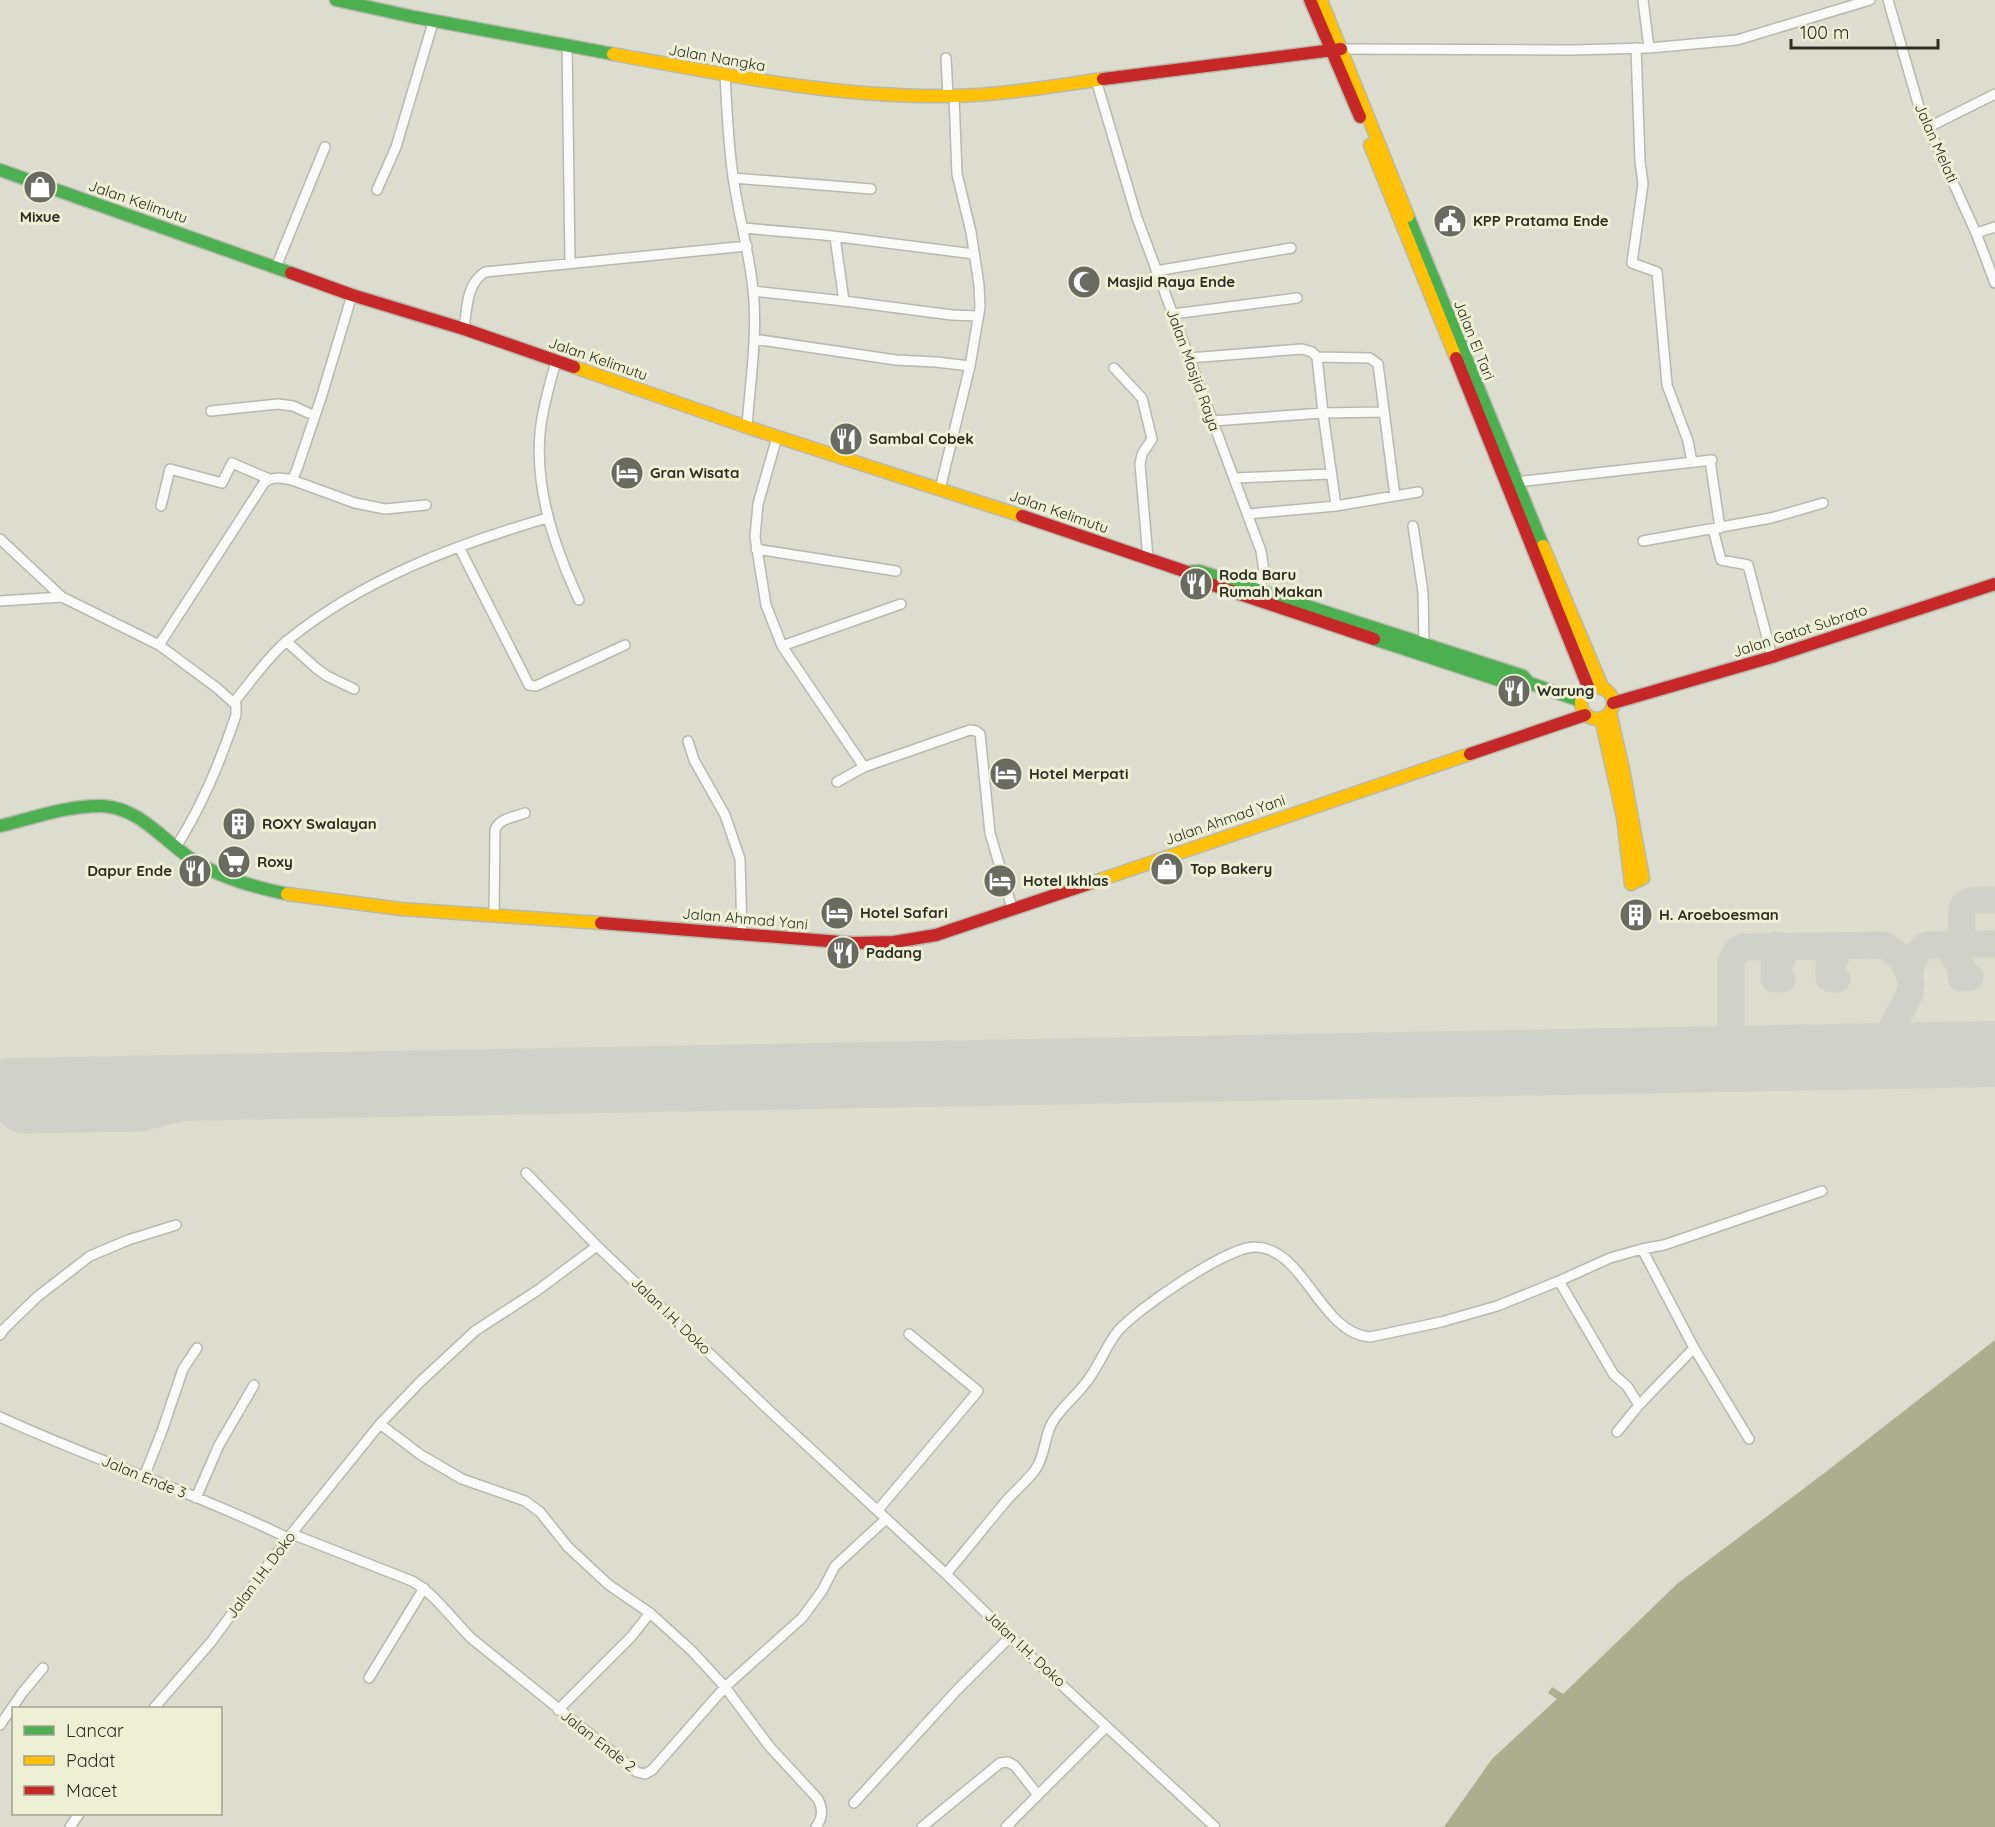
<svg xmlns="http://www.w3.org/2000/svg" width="1995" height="1827" font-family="Quicksand,sans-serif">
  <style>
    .water { fill: #acae8d }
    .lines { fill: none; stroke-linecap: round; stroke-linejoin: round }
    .taxiway { stroke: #d0d1c8; stroke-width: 27 }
    .runway { stroke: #d0d1c8; stroke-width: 66 }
    .street-casing { stroke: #b8b9ae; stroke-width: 12 }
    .fast-casing { stroke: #b8b9ae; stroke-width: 15 }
    .slow-casing { stroke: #b8b9ae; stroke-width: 15 }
    .jam-casing { stroke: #b8b9ae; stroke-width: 15 }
    .street { stroke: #fafaf8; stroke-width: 9 }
    .fast { stroke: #4caf50; stroke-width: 12 }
    .slow { stroke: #ffc107; stroke-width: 12 }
    .jam { stroke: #c62828; stroke-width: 12 }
    .labels { text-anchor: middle; stroke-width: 6; stroke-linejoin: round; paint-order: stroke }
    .street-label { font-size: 15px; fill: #2d2e24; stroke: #eef0d6 }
    .poi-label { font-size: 15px; font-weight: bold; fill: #2d2e24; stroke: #eef0d6; text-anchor: start }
  </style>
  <rect width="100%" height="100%" fill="#dcddcf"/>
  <path class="water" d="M1995 1340V1827H1444L1492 1759 1557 1699 1548 1693 1552 1687 1563 1694 1677 1584 1827 1471Z"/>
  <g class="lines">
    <path class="taxiway" d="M1950 944C1974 932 1951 905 1971 901 1978 899 1987 900 1995 900
      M1958 944 1954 952V958L1961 963V978L1970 977
      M1777 945 1782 953V959L1774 964V979H1782
      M1832 945C1837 950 1838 956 1833 962L1829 964V978L1837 979
      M1910 978C1911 962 1913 954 1927 945L1995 944
      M1894 1025C1893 1038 1895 1047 1905 1056
      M1731 1035 1737 1052 1751 1059
      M1704 1060 1721 1054 1731 1035V961L1737 951 1743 947 1884 945C1899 953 1915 973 1910 992 1908 1001 1900 1012 1895 1021 1887 1039 1881 1052 1861 1057
      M45 1090C40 1086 35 1081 29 1080 8 1075 0 1106 15 1117 17 1119 21 1119 24 1120L141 1118 267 1086"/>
    <path class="runway" d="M12 1091 1995 1054"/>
    <g class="street-casing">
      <path id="street" d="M1643 0 1649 48
        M1888 0 1919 107 1976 233 1995 283
        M567 45 570 263
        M1636 48 1640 161 1643 184 1632 263 1657 272 1667 385 1688 441 1692 462
        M1341 49 1572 50 1649 48 1737 40 1870 0
        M946 58 948 96
        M725 75C727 109 728 143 733 176 738 214 749 251 753 289 758 334 750 382 747 427
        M1096 80 1137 218 1261 551 1264 571 1258 595
        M1927 128 1995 94
        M733 178 871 189
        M377 190 396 147 434 19
        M743 228 824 235 974 254
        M1976 233 1995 227
        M835 237 844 301
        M276 267 325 147
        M1156 271 1291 248
        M753 291 844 301 952 315 977 316
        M1173 314 1297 298
        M464 329C467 309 466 284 485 272L747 246
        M754 339 896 360 936 362 970 366
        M1317 357 1370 358 1378 364 1395 496
        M1189 358 1302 349 1312 352 1317 357 1323 413 1336 506
        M556 361C550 384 542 409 540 433 535 491 555 548 579 600
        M1114 368 1142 398 1152 439 1142 454 1140 464 1148 558
        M211 411 278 404 293 406 315 416
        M1213 421 1323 413 1383 412
        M777 437 758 504 755 537 766 605 782 646 864 767
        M1710 460 1720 528
        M1234 478 1330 474
        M292 480 355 503 385 509 426 505
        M1516 482 1712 460
        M940 489 970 366 980 307 979 285 971 232 957 174 954 96
        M161 506 170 469 222 483 232 463 269 479
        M1248 514 1336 506 1418 492
        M1413 526 1423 592 1424 645
        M1713 529 1721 560 1748 565 1772 657
        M0 539 62 597
        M1643 541 1771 518 1823 503
        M459 547 529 685 536 686 625 645
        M756 549 896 571
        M0 601 62 597 159 645 217 688 236 705V715C220 762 203 804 176 847
        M286 641 316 668 327 676 354 689
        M159 645 264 483C272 476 282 478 292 480L297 469 322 395 352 295
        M782 646 901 604
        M234 702C250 683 269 655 288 640 363 579 455 545 547 518
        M688 741 694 760 725 815 740 859 742 934
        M837 782 864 767 970 730 976 731 980 734 990 833 1012 908
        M494 916 495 830C499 818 515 817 525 813
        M526 1173 597 1246
        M1642 1249 1694 1348 1749 1439
        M1559 1281 1614 1375 1627 1386 1639 1405
        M0 1335 4 1329 37 1297 90 1256 128 1240 176 1225
        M0 1417C95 1461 194 1492 288 1538
        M380 1424 421 1455 462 1479 525 1501 540 1512 568 1547 609 1585 650 1613 692 1651 725 1687 769 1746 818 1799C823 1810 823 1817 816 1827
        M1617 1432 1639 1405 1694 1348
        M144 1477 162 1431 183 1369 197 1348
        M196 1498 219 1445 254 1385
        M878 1510 978 1391 909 1334
        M292 1534 412 1581C436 1595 451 1618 471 1638L637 1772 645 1774 652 1770 725 1687 802 1618 822 1591 835 1566 886 1519
        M946 1574C967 1549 987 1524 1007 1500 1016 1490 1027 1481 1035 1470 1045 1457 1044 1437 1052 1423 1060 1409 1074 1398 1084 1385 1098 1369 1105 1347 1118 1331 1137 1309 1229 1245 1256 1247 1305 1249 1320 1333 1370 1337L1441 1322 1497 1306 1559 1281 1610 1258 1642 1249 1664 1245 1822 1191
        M369 1678 424 1588
        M154 1708 211 1642 288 1538 380 1424 420 1382 475 1331 538 1290 597 1246 773 1414 946 1574 1026 1652 1215 1827
        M558 1710 631 1637 650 1613
        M0 1725 23 1692 43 1668
        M854 1803 957 1690 1010 1637
        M70 1827 79 1814
        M922 1827 1000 1763 1008 1762 1015 1766 1038 1795
        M1006 1827 1106 1727"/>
    </g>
    <g class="fast-casing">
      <path id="fast" d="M336 0 414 17 613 54
        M0 170 291 273
        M1408 216 1543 546
        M1187 572 1199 571 1523 676 1529 683 1581 701
        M1374 639 1520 687 1529 683
        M0 826C33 818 69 805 103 806 141 808 166 844 196 862 224 879 255 887 287 894"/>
    </g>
    <g class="slow-casing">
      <path id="slow" d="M1321 0 1408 216
        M613 54C726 75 838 98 953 96 1003 95 1054 86 1103 79
        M1370 145 1456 358
        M574 367 747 427 1022 516
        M1543 546 1603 689
        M1581 703a16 16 0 1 1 32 0a16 16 0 1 1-32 0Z
        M1601 718 1623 817 1631 884 1643 878 1623 769 1610 712
        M1088 884 1470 754
        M287 894 401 909 601 923"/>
    </g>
    <g class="jam-casing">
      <path id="jam" d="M1310 0 1360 117
        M1103 79 1341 49
        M291 273 352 295 464 329 574 367
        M1456 358 1589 689
        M1022 516 1187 572 1198 580 1374 639
        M1613 703 1772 657 1995 584
        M1470 754 1585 715
        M601 923 853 943 894 942 936 935 1088 884"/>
    </g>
    <use href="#street" class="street"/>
    <use href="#fast" class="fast"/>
    <use href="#slow" class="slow"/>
    <use href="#jam" class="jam"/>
  </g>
  <defs>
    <g id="shop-disc" transform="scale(1.725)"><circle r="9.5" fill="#6a6b60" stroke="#eef0d6"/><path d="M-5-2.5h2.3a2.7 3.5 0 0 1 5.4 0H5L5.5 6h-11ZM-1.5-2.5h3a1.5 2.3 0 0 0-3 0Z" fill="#fff"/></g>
    <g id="civic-disc" transform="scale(1.725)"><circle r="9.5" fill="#6a6b60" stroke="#eef0d6"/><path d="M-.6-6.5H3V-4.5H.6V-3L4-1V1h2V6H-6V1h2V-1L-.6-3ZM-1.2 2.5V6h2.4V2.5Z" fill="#fff"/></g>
    <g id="mosque-disc" transform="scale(1.725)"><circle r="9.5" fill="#6a6b60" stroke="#eef0d6"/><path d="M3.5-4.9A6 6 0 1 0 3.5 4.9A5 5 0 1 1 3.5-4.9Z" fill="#fff"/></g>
    <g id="restaurant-disc" transform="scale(1.725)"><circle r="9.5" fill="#6a6b60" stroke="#eef0d6"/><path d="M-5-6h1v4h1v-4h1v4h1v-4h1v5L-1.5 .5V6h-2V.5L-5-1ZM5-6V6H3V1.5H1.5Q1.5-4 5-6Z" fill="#fff"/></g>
    <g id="hotel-disc" transform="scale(1.725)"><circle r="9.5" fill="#6a6b60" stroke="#eef0d6"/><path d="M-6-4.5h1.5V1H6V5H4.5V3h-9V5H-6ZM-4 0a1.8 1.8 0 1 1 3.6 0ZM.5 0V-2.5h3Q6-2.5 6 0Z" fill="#fff"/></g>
    <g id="building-disc" transform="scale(1.725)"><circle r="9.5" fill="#6a6b60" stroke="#eef0d6"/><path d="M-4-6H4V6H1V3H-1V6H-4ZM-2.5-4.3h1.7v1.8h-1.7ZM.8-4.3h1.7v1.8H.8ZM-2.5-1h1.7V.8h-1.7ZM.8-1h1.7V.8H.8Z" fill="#fff"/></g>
    <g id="supermarket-disc" transform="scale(1.725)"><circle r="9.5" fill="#6a6b60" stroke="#eef0d6"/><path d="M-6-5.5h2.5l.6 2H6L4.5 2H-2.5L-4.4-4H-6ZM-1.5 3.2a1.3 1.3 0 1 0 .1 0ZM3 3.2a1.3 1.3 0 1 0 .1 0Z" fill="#fff"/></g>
  </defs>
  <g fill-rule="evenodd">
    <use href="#shop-disc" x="40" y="187"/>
    <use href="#civic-disc" x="1450" y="221"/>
    <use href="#mosque-disc" x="1084" y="282"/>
    <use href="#restaurant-disc" x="846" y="439"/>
    <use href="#hotel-disc" x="627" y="473"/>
    <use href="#restaurant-disc" x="1196" y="584"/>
    <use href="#restaurant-disc" x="1514" y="691"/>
    <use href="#hotel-disc" x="1006" y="774"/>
    <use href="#building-disc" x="239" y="824"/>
    <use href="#supermarket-disc" x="234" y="862"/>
    <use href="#shop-disc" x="1167" y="869"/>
    <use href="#restaurant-disc" x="195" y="871"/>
    <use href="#hotel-disc" x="1000" y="881"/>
    <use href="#hotel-disc" x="837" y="913"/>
    <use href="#building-disc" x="1636" y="915"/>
    <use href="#restaurant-disc" x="843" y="953"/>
  </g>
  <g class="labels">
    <g class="street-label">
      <text transform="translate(717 58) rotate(10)" y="5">Jalan Nangka</text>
      <text transform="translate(1936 143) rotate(66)" y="5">Jalan Melati</text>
      <text transform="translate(138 202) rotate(19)" y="5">Jalan Kelimutu</text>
      <text transform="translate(1474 340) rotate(68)" y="5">Jalan El Tari</text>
      <text transform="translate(598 359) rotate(19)" y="5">Jalan Kelimutu</text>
      <text transform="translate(1193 370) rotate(70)" y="5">Jalan Masjid Raya</text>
      <text transform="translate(1059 512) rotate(19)" y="5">Jalan Kelimutu</text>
      <text transform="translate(1800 631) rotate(-18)" y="5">Jalan Gatot Subroto</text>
      <text transform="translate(1225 820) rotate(-19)" y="5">Jalan Ahmad Yani</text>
      <text transform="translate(745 919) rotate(5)" y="5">Jalan Ahmad Yani</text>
      <text transform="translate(671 1316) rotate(44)" y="5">Jalan I.H. Doko</text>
      <text transform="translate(144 1477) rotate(22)" y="5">Jalan Ende 3</text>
      <text transform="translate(261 1575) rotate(-53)" y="5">Jalan I.H. Doko</text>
      <text transform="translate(1025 1649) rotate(43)" y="5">Jalan I.H. Doko</text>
      <text transform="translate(598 1741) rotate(38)" y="5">Jalan Ende 2</text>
    </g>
    <g class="poi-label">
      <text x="40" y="222" text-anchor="middle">Mixue</text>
      <text x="1473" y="226">KPP Pratama Ende</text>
      <text x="1107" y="287">Masjid Raya Ende</text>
      <text x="869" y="444">Sambal Cobek</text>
      <text x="650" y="478">Gran Wisata</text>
      <text x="1219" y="580">Roda Baru<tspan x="1219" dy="17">Rumah Makan</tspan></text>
      <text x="1537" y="696">Warung</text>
      <text x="1029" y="779">Hotel Merpati</text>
      <text x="262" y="829">ROXY Swalayan</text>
      <text x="257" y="867">Roxy</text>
      <text x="1190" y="874">Top Bakery</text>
      <text x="172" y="876" text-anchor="end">Dapur Ende</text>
      <text x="1023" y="886">Hotel Ikhlas</text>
      <text x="860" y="918">Hotel Safari</text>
      <text x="1659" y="920">H. Aroeboesman</text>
      <text x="866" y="958">Padang</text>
    </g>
  </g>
  <rect x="12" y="1707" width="210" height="108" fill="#eef0d6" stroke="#a1a28f" stroke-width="1.5"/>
  <rect x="24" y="1726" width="30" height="9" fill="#4caf50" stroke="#a1a28f" stroke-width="1.5"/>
  <text x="66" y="1737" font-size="18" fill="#2d2e24">Lancar</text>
  <rect x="24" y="1756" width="30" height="9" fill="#ffc107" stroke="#a1a28f" stroke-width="1.5"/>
  <text x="66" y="1767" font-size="18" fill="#2d2e24">Padat</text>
  <rect x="24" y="1786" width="30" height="9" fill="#c62828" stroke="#a1a28f" stroke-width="1.5"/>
  <text x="66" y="1797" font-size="18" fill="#2d2e24">Macet</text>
  <path d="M1791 39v9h147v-9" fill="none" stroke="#2d2e24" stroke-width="3"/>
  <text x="1800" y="39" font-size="18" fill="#2d2e24" stroke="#eef0d6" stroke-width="4.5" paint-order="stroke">100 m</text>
</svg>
